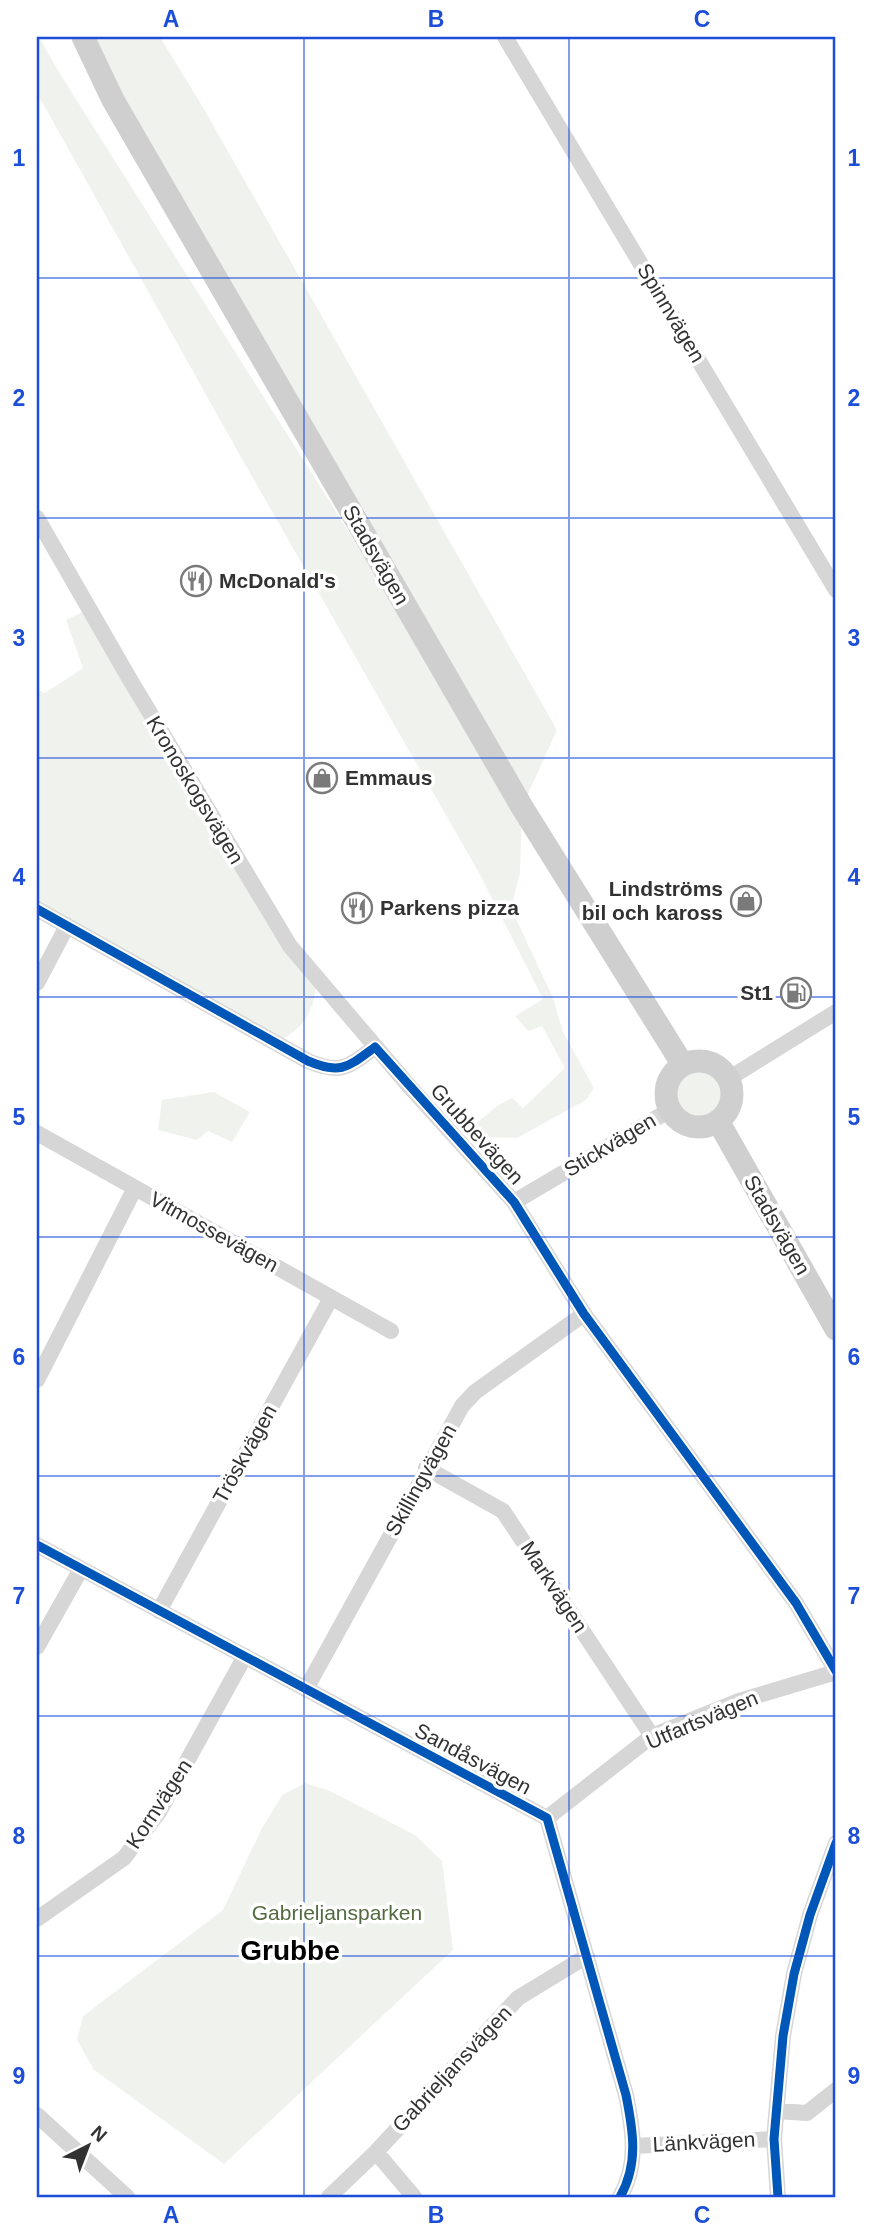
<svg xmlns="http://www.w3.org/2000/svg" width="873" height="2234" font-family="Helvetica,sans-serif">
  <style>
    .green { fill: #f0f3ed }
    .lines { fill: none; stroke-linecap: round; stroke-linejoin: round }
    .minor { stroke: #d6d6d6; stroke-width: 16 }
    .secondary { stroke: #cfcfcf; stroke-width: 23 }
    .cycleway-casing { stroke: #fff; stroke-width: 13 }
    .cycleway { stroke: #0057b8; stroke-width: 9 }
    .grid { fill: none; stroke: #1d4ed8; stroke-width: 2; stroke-opacity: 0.55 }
    .labels { text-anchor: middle; stroke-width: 7; stroke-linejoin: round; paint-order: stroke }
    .street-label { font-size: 21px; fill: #323232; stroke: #fff }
    .poi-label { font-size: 21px; font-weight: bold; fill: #323232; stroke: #fff; text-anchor: start }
    .park-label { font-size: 21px; fill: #536b41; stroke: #fff }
    .district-label { font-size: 28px; font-weight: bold; fill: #000; stroke: #fff }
    .neatline { fill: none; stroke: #1d4ed8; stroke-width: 2.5 }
    .grid-label { font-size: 23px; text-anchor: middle; font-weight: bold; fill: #1d4ed8 }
  </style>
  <rect width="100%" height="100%" fill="#fff"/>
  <path class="green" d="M37 37H39L57 69 507 783 83 37H160L204 109 557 730 522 807 520 873 511 908 553 998 563 1032 594 1088 586 1100 517 1138 484 1137 474 1125 497 1106 512 1098 523 1108 565 1068 542 1026 528 1031 515 1016 543 999 478 871 242 459 37 93Z
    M89 609 318 980C311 1015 308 1024 277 1043L37 906V689L45 693 83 668 66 620Z
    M672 1094a26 26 0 1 1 52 0a26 26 0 1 1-52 0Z
    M214 1092 250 1112 232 1142 208 1131 197 1140 158 1130 162 1100Z
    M305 1783 330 1791 415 1835 442 1861 453 1950 224 2164 94 2070 77 2040 83 2016 223 1910 261 1830 282 1795Z"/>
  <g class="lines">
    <path class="minor" d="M505 37 836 590
      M37 518 129 678 290 946 409 1086 514 1202 584 1314 796 1603 836 1671
      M37 909 308 1061C341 1075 348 1067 375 1047
      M37 983 67 926
      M728 1079 836 1012
      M37 1133 391 1331
      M514 1202 670 1110
      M37 1380 135 1188
      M426 1468 503 1511 652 1736
      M37 1545 547 1818 626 2095C633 2130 639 2164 620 2197
      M159 1611 331 1298
      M37 1647 81 1569
      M306 1689 462 1406 475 1392 584 1314
      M547 1818 652 1736 739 1701 836 1672
      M37 1919 124 1858 159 1812 245 1656
      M777 2111 807 2113 836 2090
      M37 2115 127 2197
      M634 2146 774 2139
      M376 2152 414 2197
      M329 2197 376 2152 518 1998 587 1956
      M778 2197 774 2139 783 2036 794 1974 810 1915 836 1843"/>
    <path class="secondary" d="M83 37 113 100 522 807 683 1065
      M666 1094a33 33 0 1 1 66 0a33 33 0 1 1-66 0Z
      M718 1121 836 1329"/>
    <g class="cycleway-casing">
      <path id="cycleway" d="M37 909 308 1061C341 1075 348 1067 375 1047L514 1202 584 1314 796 1603 836 1671
        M37 1545 547 1818 626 2095C633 2130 639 2164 620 2197
        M778 2197 774 2139 783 2036 794 1974 810 1915 836 1843"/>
    </g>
    <use href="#cycleway" class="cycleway"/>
  </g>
  <path class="grid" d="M304 37V2197M569 37V2197M37 278H836M37 518H836M37 758H836M37 997H836M37 1237H836M37 1476H836M37 1716H836M37 1956H836"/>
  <defs>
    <g id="restaurant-ring" transform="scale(1.575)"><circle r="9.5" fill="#fff" stroke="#7a7a7a" stroke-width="1.5"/><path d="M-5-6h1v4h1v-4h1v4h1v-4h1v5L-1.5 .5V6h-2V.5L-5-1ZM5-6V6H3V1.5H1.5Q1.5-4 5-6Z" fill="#7a7a7a"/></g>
    <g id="shop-ring" transform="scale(1.575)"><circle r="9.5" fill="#fff" stroke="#7a7a7a" stroke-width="1.5"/><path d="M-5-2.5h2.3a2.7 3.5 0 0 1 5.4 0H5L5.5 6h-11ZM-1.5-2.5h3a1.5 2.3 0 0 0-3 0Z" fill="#7a7a7a"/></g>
    <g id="fuel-ring" transform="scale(1.575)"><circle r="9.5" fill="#fff" stroke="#7a7a7a" stroke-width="1.5"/><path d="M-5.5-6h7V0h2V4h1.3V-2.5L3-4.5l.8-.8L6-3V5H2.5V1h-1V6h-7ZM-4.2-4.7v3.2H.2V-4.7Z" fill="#7a7a7a"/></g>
  </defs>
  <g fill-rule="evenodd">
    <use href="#restaurant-ring" x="196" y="581"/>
    <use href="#shop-ring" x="322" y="778"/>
    <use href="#shop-ring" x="746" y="901"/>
    <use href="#restaurant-ring" x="357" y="908"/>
    <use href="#fuel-ring" x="796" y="993"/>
  </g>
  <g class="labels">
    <g class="street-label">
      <text transform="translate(671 313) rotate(59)" y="7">Spinnvägen</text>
      <text transform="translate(376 555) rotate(60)" y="7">Stadsvägen</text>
      <text transform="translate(195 790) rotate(59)" y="7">Kronoskogsvägen</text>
      <text transform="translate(477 1134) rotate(48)" y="7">Grubbevägen</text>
      <text transform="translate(610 1145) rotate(-31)" y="7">Stickvägen</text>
      <text transform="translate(777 1225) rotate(60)" y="7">Stadsvägen</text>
      <text transform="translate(214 1232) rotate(29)" y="7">Vitmossevägen</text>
      <text transform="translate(245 1454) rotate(-61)" y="7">Tröskvägen</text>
      <text transform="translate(421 1480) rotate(-61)" y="7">Skillingvägen</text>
      <text transform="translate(554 1587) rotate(57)" y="7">Markvägen</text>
      <text transform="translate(702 1720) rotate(-23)" y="7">Utfartsvägen</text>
      <text transform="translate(473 1759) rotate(28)" y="7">Sandåsvägen</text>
      <text transform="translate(159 1804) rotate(-57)" y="7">Kornvägen</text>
      <text transform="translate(452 2069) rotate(-47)" y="7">Gabrieljansvägen</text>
      <text transform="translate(704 2142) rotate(-3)" y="7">Länkvägen</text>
    </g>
    <g class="poi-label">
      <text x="219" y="588">McDonald's</text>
      <text x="345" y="785">Emmaus</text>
      <text x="723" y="896" text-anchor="end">Lindströms<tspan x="723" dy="24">bil och kaross</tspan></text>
      <text x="380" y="915">Parkens pizza</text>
      <text x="773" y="1000" text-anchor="end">St1</text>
    </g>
    <g class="park-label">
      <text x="337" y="1920">Gabrieljansparken</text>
    </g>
    <g class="district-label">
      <text x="290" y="1960">Grubbe</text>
    </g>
  </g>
  <rect width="873" height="2234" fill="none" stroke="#ffffff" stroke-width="77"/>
  <g transform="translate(88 2146) rotate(42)" stroke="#ffffff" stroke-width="5" paint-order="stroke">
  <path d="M0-5L12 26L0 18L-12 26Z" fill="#323232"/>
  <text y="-10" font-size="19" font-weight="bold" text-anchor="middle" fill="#323232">N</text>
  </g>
  <rect x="38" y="38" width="796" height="2158" class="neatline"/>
  <g class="grid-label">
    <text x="171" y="27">A</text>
    <text x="436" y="27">B</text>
    <text x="702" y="27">C</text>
    <text x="19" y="166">1</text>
    <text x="854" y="166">1</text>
    <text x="19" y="406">2</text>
    <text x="854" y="406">2</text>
    <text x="19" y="646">3</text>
    <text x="854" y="646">3</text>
    <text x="19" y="885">4</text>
    <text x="854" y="885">4</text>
    <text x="19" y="1125">5</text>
    <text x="854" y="1125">5</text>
    <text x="19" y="1365">6</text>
    <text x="854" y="1365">6</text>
    <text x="19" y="1604">7</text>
    <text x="854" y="1604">7</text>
    <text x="19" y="1844">8</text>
    <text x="854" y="1844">8</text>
    <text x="19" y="2084">9</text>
    <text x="854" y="2084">9</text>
    <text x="171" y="2223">A</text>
    <text x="436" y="2223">B</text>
    <text x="702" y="2223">C</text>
  </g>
</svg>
